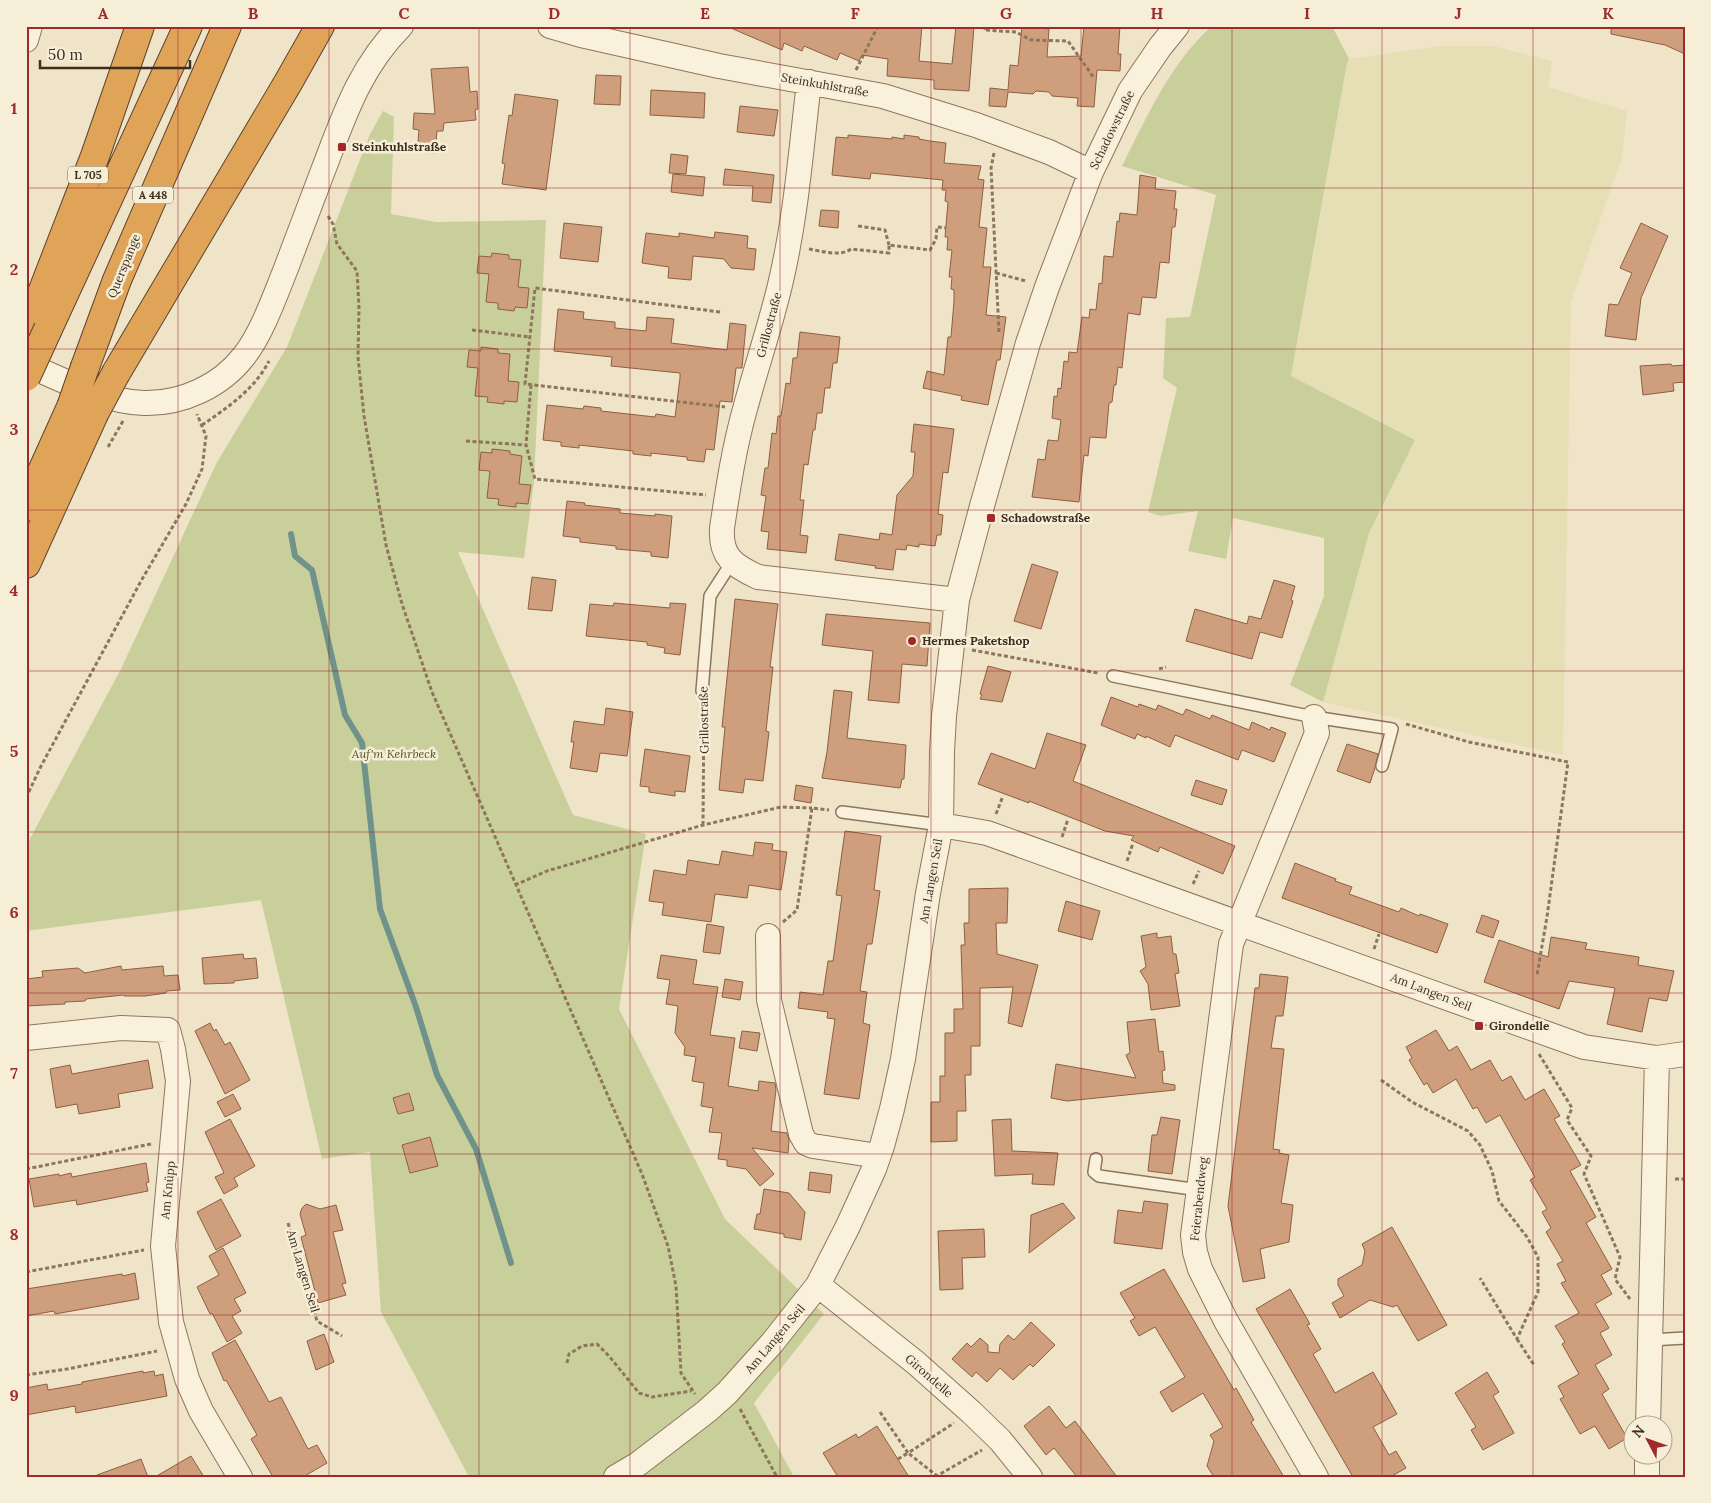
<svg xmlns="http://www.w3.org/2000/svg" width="1711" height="1503" font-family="Lora,serif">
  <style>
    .farmland { fill: #e6deb5 }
    .green { fill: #c9cf9b }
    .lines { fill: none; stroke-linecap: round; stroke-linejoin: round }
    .stream { stroke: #6f938a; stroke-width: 6 }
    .building { fill: #cf9f7d; stroke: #8d5f41 }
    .lane-casing { stroke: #8d765c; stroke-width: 14 }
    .street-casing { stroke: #8d765c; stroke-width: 26 }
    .highway-casing { stroke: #5b4430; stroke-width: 30 }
    .path { stroke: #8d765c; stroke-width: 3; stroke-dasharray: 4 2.5; stroke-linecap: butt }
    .lane { stroke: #faf1dc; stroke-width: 11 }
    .street { stroke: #faf1dc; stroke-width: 24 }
    .highway { stroke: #e0a458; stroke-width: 28 }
    .highway-bridge-casing { stroke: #5b4430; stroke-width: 30; stroke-linecap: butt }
    .highway-bridge { stroke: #e0a458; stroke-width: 28 }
    .grid { fill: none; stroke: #9e2a2b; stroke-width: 1; stroke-opacity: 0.55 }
    .poi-dot { fill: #9e2a2b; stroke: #f7eed8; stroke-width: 2 }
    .labels { text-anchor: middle; stroke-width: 5; stroke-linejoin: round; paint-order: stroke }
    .shield { fill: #f7eed8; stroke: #756857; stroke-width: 1 }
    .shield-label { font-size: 11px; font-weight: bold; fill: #3d2e20 }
    .street-label { font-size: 12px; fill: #3d2e20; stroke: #f7eed8 }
    .poi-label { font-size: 12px; font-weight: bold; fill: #3d2e20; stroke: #f7eed8; text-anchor: start }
    .park-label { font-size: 12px; font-style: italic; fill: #4d5a26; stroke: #f7eed8 }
    .neatline { fill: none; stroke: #9e2a2b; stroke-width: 2 }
    .grid-label { font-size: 16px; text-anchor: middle; font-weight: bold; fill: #9e2a2b }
  </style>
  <rect width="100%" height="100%" fill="#f0e4c8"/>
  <path class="farmland" d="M1440 46H1494L1552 61 1548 87 1627 111 1622 157 1571 302 1563 755 1323 702 1369 533 1415 440 1291 376 1347 63 1349 59Z"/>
  <path class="green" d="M1212 26H1332L1349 59 1347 63 1291 376 1415 440 1369 533 1323 702 1290 685 1324 596V538L1233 518 1226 559 1188 551 1198 511 1161 516 1148 512 1177 388 1163 378 1166 318 1190 317 1216 195 1122 166C1147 117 1170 63 1212 26Z
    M383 111 394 117 391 214 436 222 546 220 534 481 524 558 458 552 573 815 646 834 619 1009 725 1219 824 1314 754 1403 794 1477H469L381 1312 370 1152 322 1159 261 900 26 931V846L121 669 217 462 287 347 370 134Z"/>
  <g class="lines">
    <path class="stream" d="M291 534 295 556 312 570 345 715 362 743 380 909 416 1007 437 1075 476 1149 511 1263"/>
  </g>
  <path class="building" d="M726 26H922L919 61 952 64 956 26H974L969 91 934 89V80L887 76 888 59 862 55 859 61 840 53 837 60 804 46 802 51 784 43 782 50Z
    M1022 26H1040V28L1049 29 1047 57 1081 56 1084 26H1120L1118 54H1121L1120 71 1097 70 1094 107 1077 106 1078 98 1052 96 1049 92 1036 91 1033 94 1008 92 1006 107 989 106 990 88 1008 90 1010 65 1018 66Z
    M1611 26H1685V54L1665 45 1611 34Z
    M468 67 470 92 477 91 478 109 475 110 476 120 444 123 443 131H437L435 153 417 152 419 130 413 129 414 113 435 114 431 69Z
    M596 75 621 76 620 105 594 104Z
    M651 90 705 93 704 118 650 115Z
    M515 94 558 100 546 190 502 184 505 164 502 163 509 115 512 116Z
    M740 106 778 110 774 136 737 132Z
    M848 135 892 139V137L904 139V135L919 137V139L930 141 946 143 944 163 981 166 978 179 984 180 979 227 987 228 983 267H991L986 315 1006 317 1000 360H997L988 405 961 400 962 396 923 388 927 371 944 375 948 337H951L954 301V290L951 289 952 277H949L952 250H947L948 237H945L948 202 945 201 946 190H942L943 180 871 173 870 179 832 175 836 137 848 138Z
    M671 154 688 156 686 174 669 173Z
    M725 169 774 175 771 203 752 201 753 186 723 185Z
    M673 174 705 177 703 196 671 192Z
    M1140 175 1156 178 1155 189 1176 191 1174 209H1177L1175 227H1172L1169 263 1160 262 1156 298 1142 297 1140 315 1128 313 1122 368 1118 367 1116 385H1114L1112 402 1109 403 1106 438 1090 437 1088 456 1084 455 1079 502 1032 497 1038 459 1045 460 1048 440 1058 441 1061 420 1052 418 1054 396 1057 397 1058 388 1061 389 1064 361 1068 362 1069 352 1077 353 1082 317 1089 318 1090 309 1096 310 1099 283 1102 284 1104 256 1113 257 1117 221 1119 222 1120 213 1137 215Z
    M821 210 839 211 838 228 819 226Z
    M564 223 602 227 598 262 560 258Z
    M1641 223 1668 236 1641 298 1636 340 1605 336 1609 304 1618 305 1632 273 1620 268Z
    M715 232 748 236 747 248 756 249 754 270 731 268 724 259 693 256 691 280 668 278 669 267 642 263 646 233 679 237V233L714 238Z
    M492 253 509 255V259L521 260 518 287 529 288 527 308 515 307 514 311 498 309V303L486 302 489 274 477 273 479 256 491 257Z
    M558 309 584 312 583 319 615 322V328L646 331 647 317 674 319 671 343 727 350 730 323 746 325 742 368H736L732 402 720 401 714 450 706 449 704 462 687 460V457L651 453V456L633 454V451L579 445V448L561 446V442L543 440 547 405 583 409 584 406 601 408V411L655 417 656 414 675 417 680 378V373L611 366 612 357 554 351Z
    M800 332 840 337 837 363H833L830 388H825L822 413H817L815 430H813L808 465 804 464 800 500H804L800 535 808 536 806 553 767 549 769 532 761 531 766 496 761 495 765 468H768L772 433 776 434 778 416H781L786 383 790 384 793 358H797Z
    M481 347 498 349V353L510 354 508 381 519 382 517 402 504 401V404L487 402 488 397 475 396 478 368 467 367 469 350 481 351Z
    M1671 364 1672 366 1685 365V382L1673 383 1674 391 1643 395 1640 366Z
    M914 424 954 429 948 473 943 472 938 514 943 515 941 535H937L935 546 919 544V547L907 545 906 550 896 549 893 570 875 568 876 566 835 560 839 534 879 540 880 533 892 535 897 495 913 476 915 452H911Z
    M492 449 510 451V454L522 456 519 484 531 485 528 504 516 503V507L498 505 499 499 487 498 490 471 479 470 481 452 492 453Z
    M567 501 585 503 584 505 620 509V513L655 516V514L672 516 668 558 651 556V552L616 549V546L580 542V538L563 536Z
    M1032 564 1058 572 1041 629 1014 621Z
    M532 577 556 580 552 611 528 609Z
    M1274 580 1295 586 1291 600 1293 601 1282 638 1260 632 1252 659 1186 641 1195 609 1247 624 1249 616 1261 619Z
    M735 599 778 604 770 667H773L766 731 769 732 763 781 745 779 743 793 719 790 725 727H722Z
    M614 603 670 608V603L686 604 680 655 664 653 665 648 647 645V642L586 636 590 604 613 606Z
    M826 614 930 623 927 666 902 664 899 703 868 700 873 651 822 645Z
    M988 666 1011 672 1002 702 980 699 982 695 980 694Z
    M834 690 852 692 847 738 906 745 904 779H902L900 788 822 778 827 752Z
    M1111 697 1138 707 1139 704 1156 710 1158 705 1183 715 1186 709 1210 719 1212 715 1249 730 1252 722 1270 730 1271 727 1286 733 1274 762 1242 750 1238 760 1175 735 1170 747 1146 736V738L1137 734 1135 739 1101 725Z
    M606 708 633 712 627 756 600 753 597 772 570 768 574 742H571L574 721 604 725Z
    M1047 733 1086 745 1073 781 1235 846 1223 874 1160 847 1158 852 1131 840 1134 836 1105 831 1029 801V803L978 784 991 753 1035 769Z
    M1347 744 1378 754 1375 768 1370 783 1337 771Z
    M645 749 690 756 685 792 675 791V796L649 792V787L640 786Z
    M1196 780 1227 790 1222 805 1191 795Z
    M796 785 813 788 811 803 794 800Z
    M845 831 881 836 874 890 880 891 872 944H867L860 991 867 992 863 1023 870 1025 859 1099 824 1094 835 1019 827 1018 828 1012 798 1008 800 992 823 995 828 961H833L842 896 836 895Z
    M755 842 773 844 772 850 787 852 781 890 749 885 747 898 715 894 711 922 662 915 664 903 649 901 654 870 686 875 688 860 719 865 722 851 753 856Z
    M1295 863 1336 879 1335 881 1352 887 1349 894 1399 912 1401 908 1419 916 1420 914 1448 924 1437 953 1282 898Z
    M1008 888 1007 923H996L997 954 1038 965 1022 1027 1008 1023 1013 987 980 988V1046H971V1075H965L966 1111H957V1141L931 1142V1102H940V1076H945V1033H954V1009H963L961 945H965L964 923H969V889Z
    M1066 901 1100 911 1092 940 1058 931Z
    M1482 915 1499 921 1493 938 1476 932Z
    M707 924 724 927 720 954 703 952Z
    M1157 933V938L1171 936 1173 954H1176L1179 973 1175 974 1180 1006 1151 1010 1148 984 1140 971 1146 967 1141 936Z
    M1551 937 1587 943 1585 949 1639 957 1638 965 1674 971 1667 1001 1649 998 1642 1032 1607 1024 1615 988 1569 981 1559 1009 1484 982 1499 940 1548 957Z
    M243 954 244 959 256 958 258 978 234 981V983L204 984 202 958Z
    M661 955 697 960 693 984 718 987 710 1035 735 1038 728 1086 758 1091 759 1081 775 1083 776 1090 771 1131 787 1133 789 1141 788 1153 752 1148 774 1174 760 1186 746 1169 727 1166V1160L718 1159 722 1133 709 1132 713 1108 701 1106 704 1083 692 1081 696 1057 684 1055 685 1047 675 1033 678 1006 666 1004 670 980 657 978Z
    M121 966 122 970 163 966 164 976 178 975 180 990 166 991V993L145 996H124L123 995 86 999 85 1001 65 1002V1004L26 1006V979L43 977 42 971 78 968 85 973Z
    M1260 974 1288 977 1283 1016H1276L1271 1048 1284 1049 1273 1149 1280 1150 1279 1153 1289 1155 1281 1203 1293 1205 1289 1242 1260 1249 1265 1278 1243 1282 1228 1206 1255 988H1259Z
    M725 979 743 982 740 1000 722 997Z
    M1155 1019 1159 1052 1163 1051 1165 1070 1162 1071 1163 1083 1175 1085V1090L1067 1101 1051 1098 1056 1064 1136 1078 1126 1055 1130 1053 1127 1022Z
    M210 1023 214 1031 216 1029 225 1045 230 1042 250 1080 225 1094 195 1031Z
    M1436 1030 1449 1051 1457 1046 1471 1070 1490 1060 1502 1081 1511 1076 1525 1100 1544 1089 1560 1116 1554 1119 1581 1165 1570 1171 1596 1217 1586 1223 1612 1269 1601 1275 1612 1294 1595 1304 1609 1328 1600 1333 1612 1355 1595 1365 1609 1389 1602 1394 1627 1438 1609 1449 1595 1426 1580 1434 1560 1399 1564 1397 1558 1386 1579 1374 1562 1344 1565 1342 1555 1326 1579 1313 1561 1283 1566 1281 1557 1264 1563 1261 1546 1232 1551 1228 1542 1212 1547 1209 1530 1180 1535 1177 1500 1115 1486 1123 1477 1107 1473 1109 1456 1079 1433 1093 1427 1083 1424 1085 1409 1060 1412 1058 1406 1047Z
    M742 1031 760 1033 757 1051 739 1048Z
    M148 1060 153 1088 118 1094 120 1107 79 1114 77 1104 56 1108 50 1069 70 1065 72 1074Z
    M409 1093 414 1110 398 1114 393 1098Z
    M233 1094 241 1109 225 1117 217 1102Z
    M1161 1117 1180 1120 1172 1174 1148 1171 1152 1135H1157Z
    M230 1119 255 1166 234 1178 238 1186 224 1194 215 1177 224 1173 205 1132Z
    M1011 1119 1012 1151 1058 1153 1054 1185 1032 1184 1033 1174 995 1176 992 1120Z
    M430 1137 438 1166 410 1173 402 1145Z
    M146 1163 149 1182 146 1183 148 1191 77 1205 76 1200 34 1207 29 1179 59 1174V1176L71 1173 72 1177Z
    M810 1172 832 1175 830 1193 808 1190Z
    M764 1189 789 1193 805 1212 801 1240 784 1237V1234L754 1229 757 1214H760Z
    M221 1199 241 1236 216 1250 197 1212Z
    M1144 1201 1168 1204 1162 1249 1114 1243 1118 1210 1142 1213Z
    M1063 1203 1075 1218 1029 1253 1031 1215Z
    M306 1204 320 1209 336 1205 343 1230 333 1232 346 1283 342 1284 346 1295 318 1303 301 1237 306 1235 300 1214 302 1208Z
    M1392 1227 1447 1325 1418 1341 1397 1305 1393 1307 1370 1300 1340 1318 1332 1303 1344 1296 1338 1285V1279L1362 1265 1365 1251 1362 1244Z
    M984 1229 985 1257 962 1258 963 1289 940 1290 938 1231Z
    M223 1248 246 1293 234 1299 241 1311 232 1316 242 1333 227 1342 212 1313 210 1314 197 1287 219 1275 209 1256Z
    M1164 1269 1234 1390 1236 1388 1254 1420 1251 1422 1284 1477H1214L1207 1466 1214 1441 1210 1435 1223 1427 1203 1393 1172 1412 1160 1392 1185 1377 1155 1327 1139 1336 1130 1321 1135 1318 1120 1293Z
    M135 1273 139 1299 55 1314 54 1311 26 1316V1289L122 1274 123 1276Z
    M1290 1289 1310 1324 1307 1325 1321 1349 1313 1354 1335 1393 1373 1372 1397 1414 1373 1427 1389 1455 1396 1451 1406 1468 1390 1477H1353L1256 1309Z
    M1031 1322 1055 1345 1033 1367 1030 1364 1013 1380 1000 1368 987 1382 976 1372 972 1377 952 1359 967 1343 971 1347 980 1338 988 1345V1352L999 1353 1000 1344 1008 1335 1014 1340Z
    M324 1334 334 1362 316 1370 307 1341Z
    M235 1340 269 1402 281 1397 308 1449 317 1445 327 1463 303 1477H273L251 1439 257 1435 226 1380 224 1381 212 1353Z
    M143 1371V1373L154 1371 155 1376 163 1374 167 1396 76 1413 75 1406 26 1415V1388L47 1384 48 1390 82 1384V1382Z
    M1487 1372 1499 1392 1493 1396 1514 1433 1483 1450 1471 1430 1476 1427 1455 1393Z
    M1049 1406 1066 1428 1075 1421 1117 1477H1077L1054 1448 1046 1455 1024 1426Z
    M877 1426 909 1477H838L823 1453 856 1434 858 1438Z
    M191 1456 204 1477H155Z
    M141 1459 148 1477H97V1475Z"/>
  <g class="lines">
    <g class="lane-casing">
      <path id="lane" d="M1113 676 1314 717 1392 729 1382 766
        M702 691 710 596 732 562
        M842 812 941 825
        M1096 1159 1094 1172 1099 1176 1199 1190
        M1650 1340 1685 1338"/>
    </g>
    <g class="street-casing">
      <path id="street" d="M550 26 581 35 719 66 883 96 976 125 1049 152 1091 172
        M26 40 30 26
        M809 82C801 150 796 218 780 285 770 327 756 368 745 409 734 448 728 488 722 528 720 557 734 566 758 577L957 600
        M26 364C62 380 105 402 144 403 182 404 221 386 244 356 261 335 275 296 285 271 298 237 311 203 324 168 344 116 360 67 401 26
        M1314 717 1317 733 1231 944 1193 1235 1195 1252 1200 1269 1226 1321 1316 1477
        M941 825 987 833 1584 1047 1657 1058 1685 1054
        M768 936 769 1000 801 1134 806 1143 813 1146 878 1156
        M26 1038 121 1028 168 1030 173 1049 178 1081 163 1246 171 1322 187 1379 201 1411 240 1477
        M818 1285 916 1363 971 1412 1000 1440 1030 1477
        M1648 1426 1657 1058
        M616 1477 638 1464 707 1411 727 1393 772 1343 818 1285 848 1226 874 1169 882 1146 892 1109 903 1059 928 893 941 825 942 752 944 716 957 600 982 506 1028 343 1047 287 1091 172 1130 91 1160 47 1177 26
        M1647 1477V1456"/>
    </g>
    <g class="highway-casing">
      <path id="highway" d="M48 329 188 26
        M26 334 95 156 140 26
        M85 367 117 280 227 26
        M116 373 289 81 320 26
        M26 507 71 407
        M26 564 94 414"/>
    </g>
    <path class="path" d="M986 26 984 30 1016 32 1031 40 1068 41 1094 78
      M856 70 878 26
      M994 153 991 168 999 332
      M328 216 333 224 337 244 357 271 359 308 358 357 364 416 386 545 402 604 432 692 642 1174 668 1246 676 1286 681 1373 695 1394
      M858 226 885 230 889 245
      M809 249C822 251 840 257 851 249L889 253V245L930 250 936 239 937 227 946 228
      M996 273 1026 281
      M720 312 535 288 525 384 725 407
      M472 330 530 337
      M531 385 526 445 535 479 706 495
      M202 425C227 408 255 389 269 361
      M466 441 526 445
      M108 447 123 421
      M972 650 1098 673
      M1159 669 1166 667
      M1406 724 1469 742 1568 762 1547 917 1537 975
      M26 798 40 768 141 581 186 504 202 469 206 436 197 414
      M996 814 1003 796
      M703 825 704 704
      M1062 837 1068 819
      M1127 861 1133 843
      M1193 884 1199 871
      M515 885 547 871 703 825 781 807 812 808
      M783 922 797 910 812 808 829 810
      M1374 949 1379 934
      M1539 1054 1572 1108 1567 1120 1591 1156 1584 1174 1620 1257 1615 1279 1630 1299
      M1381 1080 1412 1102 1468 1131 1480 1145 1492 1171 1499 1201 1527 1237 1538 1257V1292L1517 1339 1480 1278
      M26 1169 151 1144
      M1675 1179H1685
      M288 1223 317 1321 342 1336
      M26 1272 144 1250
      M1517 1339 1534 1365
      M567 1363 569 1354 582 1346 597 1344 609 1356 639 1393 652 1397 691 1391
      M26 1375 67 1369 157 1351
      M740 1409 777 1477
      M880 1412 908 1453 954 1423
      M898 1459 908 1453 936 1475
      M935 1477 982 1450"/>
    <use href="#lane" class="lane"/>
    <use href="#street" class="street"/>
    <use href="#highway" class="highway"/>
    <g class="highway-bridge-casing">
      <path id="highway-bridge" d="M26 377 48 329
        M71 407 85 367
        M94 414 116 373"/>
    </g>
    <use href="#highway-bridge" class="highway-bridge"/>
  </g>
  <path class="grid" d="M178 26V1477M329 26V1477M479 26V1477M630 26V1477M780 26V1477M931 26V1477M1081 26V1477M1232 26V1477M1382 26V1477M1533 26V1477M26 188H1685M26 349H1685M26 510H1685M26 671H1685M26 832H1685M26 993H1685M26 1154H1685M26 1315H1685"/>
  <g class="poi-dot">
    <rect x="337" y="142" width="10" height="10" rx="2.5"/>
    <rect x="986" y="513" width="10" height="10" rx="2.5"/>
    <circle cx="912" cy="641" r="5"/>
    <rect x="1474" y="1021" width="10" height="10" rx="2.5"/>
  </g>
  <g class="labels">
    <g class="shield">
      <rect x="68" y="166.5" width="40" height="17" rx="4"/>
      <rect x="133" y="186.5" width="40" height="17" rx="4"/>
    </g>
    <g class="shield-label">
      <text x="88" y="179">L 705</text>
      <text x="153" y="199">A 448</text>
    </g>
    <g class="street-label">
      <text transform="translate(825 85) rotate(10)" y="4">Steinkuhlstraße</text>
      <text transform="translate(1112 130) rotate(-64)" y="4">Schadowstraße</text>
      <text transform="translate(124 266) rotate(-68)" y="4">Querspange</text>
      <text transform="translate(769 325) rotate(-75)" y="4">Grillostraße</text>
      <text transform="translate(704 720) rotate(-91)" y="4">Grillostraße</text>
      <text transform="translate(931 881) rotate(-80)" y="4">Am Langen Seil</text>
      <text transform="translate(1431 992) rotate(21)" y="4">Am Langen Seil</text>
      <text transform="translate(168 1190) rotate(-84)" y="4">Am Knüpp</text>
      <text transform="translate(1199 1199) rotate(-84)" y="4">Feierabendweg</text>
      <text transform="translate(303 1271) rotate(73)" y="4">Am Langen Seil</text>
      <text transform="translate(775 1339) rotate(-50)" y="4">Am Langen Seil</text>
      <text transform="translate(929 1376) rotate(41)" y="4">Girondelle</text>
    </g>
    <g class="poi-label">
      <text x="352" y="151">Steinkuhlstraße</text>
      <text x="1001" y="522">Schadowstraße</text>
      <text x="922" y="645">Hermes Paketshop</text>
      <text x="1489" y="1030">Girondelle</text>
    </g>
    <g class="park-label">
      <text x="394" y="758">Auf'm Kehrbeck</text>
    </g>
  </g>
  <rect width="1711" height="1503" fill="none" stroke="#f7eed8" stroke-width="55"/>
  <g transform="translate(1648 1440) rotate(311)"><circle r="24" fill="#f7eed8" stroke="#ada18e"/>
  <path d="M0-4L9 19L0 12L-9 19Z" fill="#9e2a2b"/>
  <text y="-8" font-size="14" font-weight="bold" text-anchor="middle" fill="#3d2e20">N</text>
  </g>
  <path d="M40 60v8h150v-8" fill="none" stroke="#3d2e20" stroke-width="2.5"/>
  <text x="48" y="60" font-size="15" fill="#3d2e20" stroke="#f7eed8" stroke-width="4" paint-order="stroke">50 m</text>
  <rect x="28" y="28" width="1656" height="1448" class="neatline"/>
  <g class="grid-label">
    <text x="103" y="19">A</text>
    <text x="253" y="19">B</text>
    <text x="404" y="19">C</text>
    <text x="554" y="19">D</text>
    <text x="705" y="19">E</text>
    <text x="855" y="19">F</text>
    <text x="1006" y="19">G</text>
    <text x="1157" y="19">H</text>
    <text x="1307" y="19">I</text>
    <text x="1458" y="19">J</text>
    <text x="1608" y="19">K</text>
    <text x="14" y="114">1</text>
    <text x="14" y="275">2</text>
    <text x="14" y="435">3</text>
    <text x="14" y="596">4</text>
    <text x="14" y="757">5</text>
    <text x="14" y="918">6</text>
    <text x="14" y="1079">7</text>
    <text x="14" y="1240">8</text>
    <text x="14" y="1401">9</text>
  </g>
</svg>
